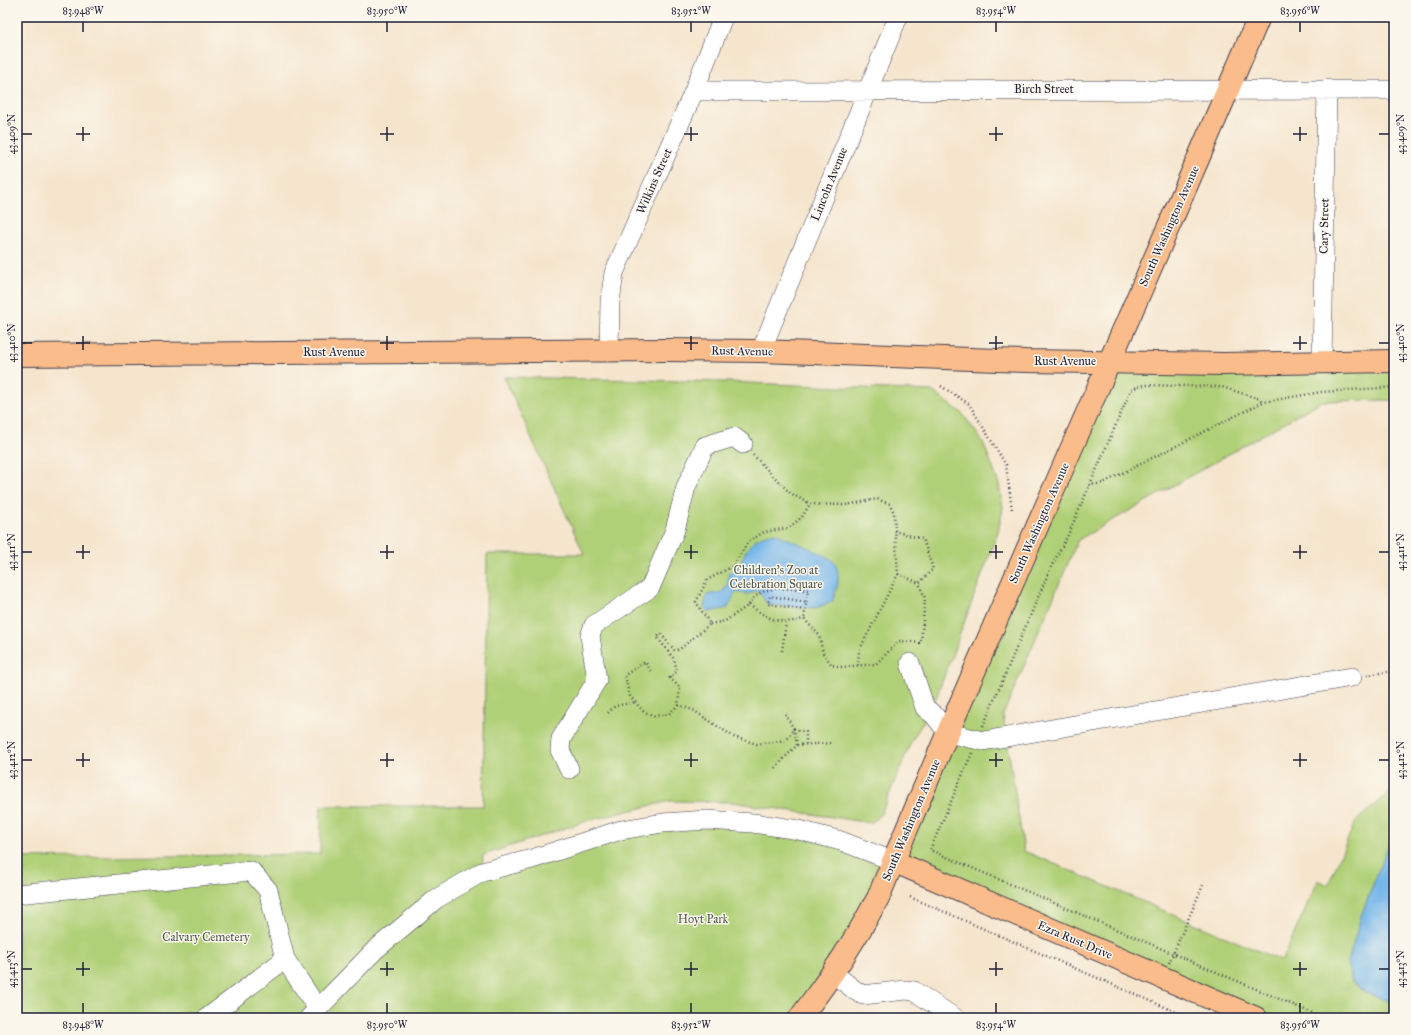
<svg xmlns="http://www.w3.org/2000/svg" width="1411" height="1035" font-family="'IM FELL Great Primer',serif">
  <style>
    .green { fill: #b0d077; stroke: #697959 }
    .water { fill: #74b6e9; stroke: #4b6c92 }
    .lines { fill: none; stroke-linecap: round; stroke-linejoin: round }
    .minor-casing { stroke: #423f51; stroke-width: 20 }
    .major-casing { stroke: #423f51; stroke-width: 24 }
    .highway-casing { stroke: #423f51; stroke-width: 24 }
    .path { stroke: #423f51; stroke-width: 2.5; stroke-dasharray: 1 3; stroke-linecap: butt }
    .minor { stroke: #fff; stroke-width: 19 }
    .major { stroke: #f9bc8a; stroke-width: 22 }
    .highway { stroke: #f9bc8a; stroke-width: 22 }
    .ticks { fill: none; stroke: #22223b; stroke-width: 1.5 }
    .labels { text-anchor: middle; stroke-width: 3; stroke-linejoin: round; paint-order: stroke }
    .street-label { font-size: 12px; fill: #22223b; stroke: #fbf7ec }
    .park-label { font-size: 12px; fill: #4d564d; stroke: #fbf7ec }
    .neatline { fill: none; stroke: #22223b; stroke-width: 1.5 }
    .ticks-label { font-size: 10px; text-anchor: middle; fill: #22223b }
  </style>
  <rect width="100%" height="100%" fill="#fbf7ec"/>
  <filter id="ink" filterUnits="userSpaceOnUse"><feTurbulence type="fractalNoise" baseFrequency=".025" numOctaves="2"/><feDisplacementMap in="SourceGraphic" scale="8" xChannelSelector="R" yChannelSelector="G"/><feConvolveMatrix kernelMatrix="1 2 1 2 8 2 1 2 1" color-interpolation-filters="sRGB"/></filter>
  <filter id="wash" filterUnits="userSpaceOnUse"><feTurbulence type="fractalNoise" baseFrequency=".012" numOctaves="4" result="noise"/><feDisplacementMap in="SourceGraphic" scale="16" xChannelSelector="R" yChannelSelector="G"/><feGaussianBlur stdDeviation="0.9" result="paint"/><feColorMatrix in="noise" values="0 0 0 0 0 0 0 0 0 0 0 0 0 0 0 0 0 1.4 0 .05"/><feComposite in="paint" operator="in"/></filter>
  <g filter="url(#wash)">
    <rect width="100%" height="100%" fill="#f5e5cd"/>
    <path class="green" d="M1110 361H1394V400L1322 401 1078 540 1003 715 1024 851 1282 961 1318 880 1328 885 1355 822 1394 788V1018H1256L893 861 800 1018H17V858L320 854 321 806H483L487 554H584L504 377 727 382 932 391 962 413 983 442 999 484 1003 508 998 532 933 706 911 742 881 814 871 823 732 802 670 801 587 821 483 855 482 872 621 830 753 823 893 861Z"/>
    <path class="water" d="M775 533C785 538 827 555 832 560 843 572 837 590 832 602L815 608 768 605 758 590 748 594 735 592 728 608 709 612 704 607 707 595 722 592 728 585V574L737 570C747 548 750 537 775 533Z
      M1394 831V1003L1366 993 1352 982 1348 962 1361 916Z"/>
  </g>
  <g filter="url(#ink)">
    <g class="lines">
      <g class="minor-casing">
        <path id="minor" d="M694 91 1394 90
          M609 350 610 302 614 273 694 91 723 17
          M761 351 898 17
          M1322 363 1327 89
          M910 663 925 708 934 715 948 733 983 741 1352 677
          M569 769 560 750 561 739 597 680 590 636 594 625 650 588 675 530 686 487 705 446 734 437 743 444
          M17 894 251 871 268 890 285 959 207 1018
          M285 959 318 1009
          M833 973 856 991 863 995 906 990 914 991 955 1018
          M309 1018 375 950 436 899 482 872 532 859 621 830 663 823 707 820 753 823 799 830 841 841 893 861"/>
      </g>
      <g class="major-casing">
        <path id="major" d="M893 861 1256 1018
          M800 1018C829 980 855 941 878 898 1000 603 1134 312 1259 17"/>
      </g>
      <g class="highway-casing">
        <path id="highway" d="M17 355 665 350 761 351 1026 361 1225 364 1394 361"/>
      </g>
      <path class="path" d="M941 386 969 404 1006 465 1012 510
        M753 455 790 493 810 504 846 505 877 499 890 504 894 513 898 574 859 651 858 665
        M1089 485 1103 483 1263 402 1321 392 1394 387
        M898 574 919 583
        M749 605C759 583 788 589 808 590L804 619
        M805 610 768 604 770 596 806 602
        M710 624 725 621 749 605C771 620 777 625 804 619L819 635 823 653 832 665 842 667 876 664 899 641 921 643 925 598 919 583 933 569 923 539 894 531
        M782 651 786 623
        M651 671 645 662 625 675 629 695 643 711 654 716 669 714 678 705
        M1367 675 1394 671
        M608 713 615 706 635 702
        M785 714 794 729 786 740 757 744 734 737 693 710 678 705 680 688 670 678 677 671 674 659 657 637 661 634 675 651 680 649 710 624 696 602 707 580 733 566 748 542 764 532 789 528 802 517 810 504
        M983 726 1051 567 1068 535 1131 390 1139 386 1146 385 1222 387 1260 399 1263 402
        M797 745 794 729 806 732V744
        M972 753 930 850 1324 1018
        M775 768 797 745 832 743
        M910 897 1190 1018
        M1169 963 1204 883"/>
      <use href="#minor" class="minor"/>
      <use href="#major" class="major"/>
      <use href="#highway" class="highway"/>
    </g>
  </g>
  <path class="ticks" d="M83 22V32M387 22V32M691 22V32M996 22V32M1300 22V32M83 127V141M387 127V141M691 127V141M996 127V141M1300 127V141M22 134H32M76 134H90M380 134H394M684 134H698M989 134H1003M1293 134H1307M1379 134H1389M83 336V350M387 336V350M691 336V350M996 336V350M1300 336V350M22 343H32M76 343H90M380 343H394M684 343H698M989 343H1003M1293 343H1307M1379 343H1389M83 545V559M387 545V559M691 545V559M996 545V559M1300 545V559M22 552H32M76 552H90M380 552H394M684 552H698M989 552H1003M1293 552H1307M1379 552H1389M83 753V767M387 753V767M691 753V767M996 753V767M1300 753V767M22 760H32M76 760H90M380 760H394M684 760H698M989 760H1003M1293 760H1307M1379 760H1389M83 962V976M387 962V976M691 962V976M996 962V976M1300 962V976M22 969H32M76 969H90M380 969H394M684 969H698M989 969H1003M1293 969H1307M1379 969H1389M83 1003V1013M387 1003V1013M691 1003V1013M996 1003V1013M1300 1003V1013"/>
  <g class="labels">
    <g class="street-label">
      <text x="1044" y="93">Birch Street</text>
      <text transform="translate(654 181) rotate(-66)" y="4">Wilkins Street</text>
      <text transform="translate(829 184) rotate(-68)" y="4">Lincoln Avenue</text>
      <text transform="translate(1169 226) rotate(-66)" y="4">South Washington Avenue</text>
      <text transform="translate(1324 226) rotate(-89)" y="4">Cary Street</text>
      <text transform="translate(742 351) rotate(1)" y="4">Rust Avenue</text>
      <text x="334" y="356">Rust Avenue</text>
      <text x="1065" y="365">Rust Avenue</text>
      <text transform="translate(1039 523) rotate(-66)" y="4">South Washington Avenue</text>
      <text transform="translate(911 820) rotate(-67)" y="4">South Washington Avenue</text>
      <text transform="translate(1075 940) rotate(23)" y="4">Ezra Rust Drive</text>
    </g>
    <g class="park-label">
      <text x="776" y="574">Children's Zoo at<tspan x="776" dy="14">Celebration Square</tspan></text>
      <text x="703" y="923">Hoyt Park</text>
      <text x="206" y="941">Calvary Cemetery</text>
    </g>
  </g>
  <rect width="1411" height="1035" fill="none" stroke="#fbf7ec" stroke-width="44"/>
  <rect x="22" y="22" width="1367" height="991" class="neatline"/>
  <g class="ticks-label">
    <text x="83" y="14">83.948°W</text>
    <text x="387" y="14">83.950°W</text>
    <text x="691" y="14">83.952°W</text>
    <text x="996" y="14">83.954°W</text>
    <text x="1300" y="14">83.956°W</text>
    <text transform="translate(1400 134) rotate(-90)" y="4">43.409°N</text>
    <text transform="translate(11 134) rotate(-90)" y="4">43.409°N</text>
    <text transform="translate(1400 343) rotate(-90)" y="4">43.410°N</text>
    <text transform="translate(11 343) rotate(-90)" y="4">43.410°N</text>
    <text transform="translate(1400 552) rotate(-90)" y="4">43.411°N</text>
    <text transform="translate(11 552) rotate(-90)" y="4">43.411°N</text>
    <text transform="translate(1400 760) rotate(-90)" y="4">43.412°N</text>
    <text transform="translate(11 760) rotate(-90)" y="4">43.412°N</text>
    <text transform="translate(1400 969) rotate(-90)" y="4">43.413°N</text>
    <text transform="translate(11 969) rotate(-90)" y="4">43.413°N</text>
    <text x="83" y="1028">83.948°W</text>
    <text x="387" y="1028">83.950°W</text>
    <text x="691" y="1028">83.952°W</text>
    <text x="996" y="1028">83.954°W</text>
    <text x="1300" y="1028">83.956°W</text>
  </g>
</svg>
